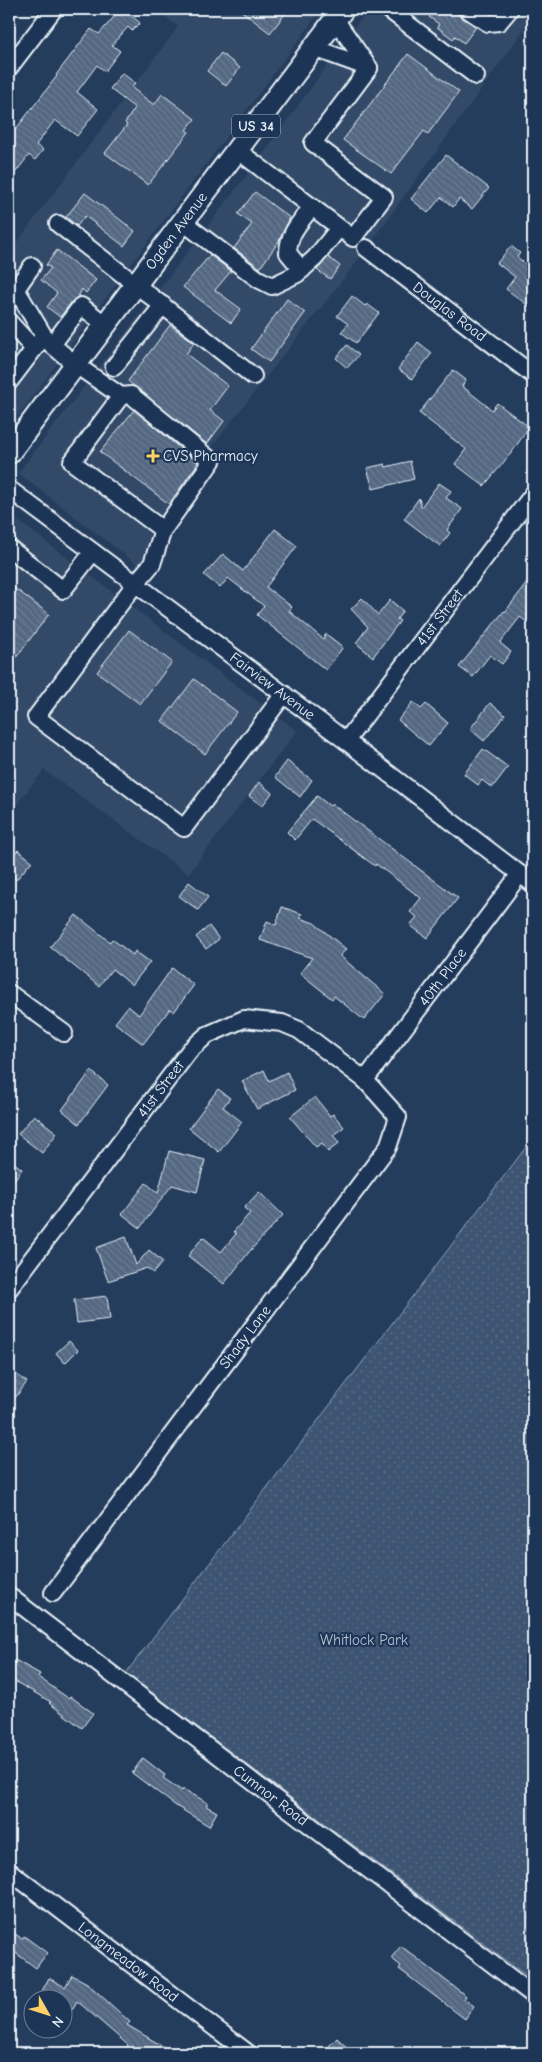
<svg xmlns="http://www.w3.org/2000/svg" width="542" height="2062" font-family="'Comic Neue',sans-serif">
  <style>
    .built { fill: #334a68 }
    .park { fill: url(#park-dots); stroke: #93a2b5 }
    .building { fill: url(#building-back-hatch); stroke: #e8f1f8 }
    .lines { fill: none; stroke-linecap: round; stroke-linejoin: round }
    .minor-casing { stroke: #e8f1f8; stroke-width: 20 }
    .major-casing { stroke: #e8f1f8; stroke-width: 25 }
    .minor { stroke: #1d3557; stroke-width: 16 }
    .major { stroke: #1d3557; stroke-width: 21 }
    .poi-dot { fill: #ffd166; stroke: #1d3557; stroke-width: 2 }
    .labels { text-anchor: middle; stroke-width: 4.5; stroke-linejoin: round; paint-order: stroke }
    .shield { fill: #1d3557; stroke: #abb9c8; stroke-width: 1 }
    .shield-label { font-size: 14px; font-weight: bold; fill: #e8f1f8 }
    .street-label { font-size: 15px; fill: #e8f1f8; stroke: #1d3557 }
    .poi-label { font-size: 15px; fill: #e8f1f8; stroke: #1d3557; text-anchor: start }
    .park-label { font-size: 15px; fill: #b5c2d0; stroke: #1d3557 }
  </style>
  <defs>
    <pattern id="park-dots" width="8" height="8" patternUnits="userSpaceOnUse" patternTransform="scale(1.25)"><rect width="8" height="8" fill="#3e5472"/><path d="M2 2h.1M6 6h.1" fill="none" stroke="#5a6d87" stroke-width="1.8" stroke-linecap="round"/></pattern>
    <pattern id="building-back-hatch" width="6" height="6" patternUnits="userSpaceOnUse" patternTransform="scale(1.25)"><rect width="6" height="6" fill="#536782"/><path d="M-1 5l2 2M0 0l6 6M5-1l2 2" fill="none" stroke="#6c7d94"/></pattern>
  </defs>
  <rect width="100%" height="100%" fill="#253d5d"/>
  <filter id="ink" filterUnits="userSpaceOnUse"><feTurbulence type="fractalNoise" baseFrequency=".02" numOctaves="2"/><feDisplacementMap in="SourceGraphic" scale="10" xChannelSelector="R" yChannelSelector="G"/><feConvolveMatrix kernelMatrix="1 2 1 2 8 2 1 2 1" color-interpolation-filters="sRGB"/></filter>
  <g filter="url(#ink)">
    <path class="built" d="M156 9H322L9 428V253L178 27Z
      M368 9H533V17L359 259 210 449 224 461 142 568 18 473 266 150Z
      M9 514 297 731 188 874 44 770 9 814Z"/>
    <path class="park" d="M533 1138V1981L126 1673Z"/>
    <path class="building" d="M121 9H124L140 23 132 31 128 27 112 45 120 51 105 71 97 65 77 92 98 109 77 136 55 120 36 145 43 150 35 160 29 155 9 181V138L57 76 56 75 91 29 99 34Z
      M239 9H289L270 33Z
      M435 9H455L461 17 476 27 464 43 455 36 453 39 437 27 439 24 429 17Z
      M221 53 240 68 226 86 207 71Z
      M408 54 459 92 428 134 424 131 391 174 343 140Z
      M122 73 135 83 132 88 154 105 162 94 195 119 186 130 189 132 148 185 105 153 127 125 125 123 135 108 110 89Z
      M446 155 489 188 472 209 459 199 453 207 441 197 428 213 411 199Z
      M255 192 290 218 279 241 260 268 234 248 252 224 238 214Z
      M85 193 135 231 124 246 85 216 77 226 66 217Z
      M511 246 520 253 517 257 533 270V309L506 289 515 277 497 263Z
      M57 250 96 280 86 293 82 289 78 297 73 300 60 317 47 307 57 293 41 280 51 268 46 265Z
      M210 255 231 271 215 290 241 309 231 323 183 287Z
      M328 257 340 266 330 279 317 270Z
      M352 296 365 306 367 304 379 313 356 343 341 332 348 324 337 316Z
      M287 299 305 313 269 362 251 349Z
      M170 325 194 343 186 354 228 386 210 410 224 421 207 444 128 381Z
      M418 342 432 353 412 379 398 369Z
      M347 345 359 355 347 368 336 358Z
      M453 370 466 380 462 386 492 410 497 403 529 427 512 452 484 486 455 464 466 449 419 413Z
      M134 410 198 463 169 504 100 452Z
      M410 461 414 479 373 489 367 468 385 464 386 467Z
      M439 483 451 491 446 498 462 509 447 530 450 533 440 546 404 519 419 498 421 507Z
      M275 529 297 546 266 587 292 607 289 611 323 639 326 634 343 647 326 670 257 615 264 606 228 578 220 588 204 575 223 554 243 571Z
      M533 575V626L520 617 500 643 511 652 502 664 490 655 473 677 459 667 504 611 505 612Z
      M9 584 49 614 9 667Z
      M362 598 378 615 390 600 403 611 397 619 400 621 373 657 356 643 368 627 351 609Z
      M129 630 172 662 140 704 97 672Z
      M194 679 237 712 205 754 162 721Z
      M413 702 421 709 426 704 448 723 429 746 398 720Z
      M490 703 505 715 484 741 470 729Z
      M483 749 508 767 492 788 482 780 478 785 464 774Z
      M287 761 312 780 300 797 275 777Z
      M259 782 272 793 262 806 249 796Z
      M317 796 330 806 332 804 458 898 427 938 410 925 417 917 410 912 421 898 376 864 375 866 312 819 295 840 287 832Z
      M18 850 32 861 16 880 9 874V861Z
      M189 882 208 897 198 910 179 896Z
      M282 907 302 914 300 918 314 923 346 949 340 956 385 994 364 1020 334 996 332 999 300 973 312 958 260 940 267 921 276 925Z
      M76 915 110 942 112 939 133 955 135 951 150 962 132 985 112 969 99 986 50 947Z
      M209 926 219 939 206 949 196 937Z
      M172 968 194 985 174 1012 170 1009 143 1044 115 1023 128 1006 139 1015Z
      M264 1070 269 1081 287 1072 295 1090 257 1109 242 1081Z
      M91 1071 108 1085 79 1124 62 1110Z
      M218 1089 230 1098 223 1107 242 1122 219 1152 189 1128Z
      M315 1097 330 1116 333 1114 344 1127 333 1135 339 1143 328 1152 322 1143 316 1147 290 1117Z
      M34 1115 57 1133 42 1153 18 1134Z
      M169 1151 205 1160 197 1192 172 1185 140 1228 122 1214 146 1183 158 1193Z
      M9 1159 22 1169 9 1187Z
      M259 1192 283 1215 249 1252 224 1284 188 1256 203 1237 221 1252 236 1234 234 1231 250 1213 244 1208Z
      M126 1237 136 1265 149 1250 163 1262 153 1273 147 1268 108 1281 96 1248Z
      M107 1296 110 1319 77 1323 74 1300Z
      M69 1341 78 1350 65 1363 56 1353Z
      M9 1369 27 1382 9 1406Z
      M15 1660 40 1674 38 1677 68 1698 70 1696 93 1713 82 1728 49 1703 51 1702 9 1678V1671Z
      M143 1758 165 1775 163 1778 182 1791 183 1789 208 1803 206 1806 217 1812 209 1826 176 1806 132 1773Z
      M9 1929 22 1939 24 1936 47 1953 36 1968 9 1948Z
      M401 1946 466 1996 464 1999 474 2006 465 2019 399 1969 401 1966 391 1958Z
      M72 1975 87 1983 130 2022 127 2025 174 2053H137L127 2047 128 2045 77 2001 62 2027V2000H37L49 1978 65 1987Z
      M337 2038 353 2053H322Z"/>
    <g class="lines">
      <g class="minor-casing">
        <g id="minor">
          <path d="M388 9 476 76"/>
          <path d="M467 9 488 23 499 22 510 9"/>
          <path d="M335 19 369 68"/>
          <path d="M314 48 369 68"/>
          <path d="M9 68 54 9"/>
          <path d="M237 150 353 238 384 197 313 143 369 68"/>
          <path d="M183 222 258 279 272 286 297 274 315 258 339 228"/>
          <path d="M58 224 253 376"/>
          <path id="s1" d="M366 248 533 375"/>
          <path d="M32 266 16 289 44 336 52 345 76 365 121 396 131 395 212 461 163 530 152 564 135 584 36 717 184 828 284 694"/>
          <path d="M302 270 288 253C288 234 300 222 312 207"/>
          <path d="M9 322 34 349"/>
          <path d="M52 345 81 306 106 325"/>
          <path d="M114 367 163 305"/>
          <path d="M9 382 44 336"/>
          <path d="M121 396 72 462 163 530"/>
          <path id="s2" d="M9 489 346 741 533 884"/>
          <path d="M9 548 63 590 93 552"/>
          <path id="s3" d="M346 741 533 494"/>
          <path d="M9 993 64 1033"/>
          <path id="s4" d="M365 1080 520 874"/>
          <path id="s5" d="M9 1289 190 1050 207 1035 244 1019 282 1023 299 1030 365 1080 398 1117 388 1147 53 1593"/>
          <path id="s6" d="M9 1596 533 1995"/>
          <path id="s7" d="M9 1871 248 2053"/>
        </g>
      </g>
      <g class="major-casing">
        <g id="major">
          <path id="s8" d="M9 453 343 9"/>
        </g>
      </g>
      <use href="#minor" class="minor"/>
      <use href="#major" class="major"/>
    </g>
  </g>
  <path class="poi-dot" d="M150.5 448.5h5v5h5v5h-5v5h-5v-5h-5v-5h5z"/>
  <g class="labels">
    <rect class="shield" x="232" y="114.5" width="48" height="23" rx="4"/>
    <g class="shield-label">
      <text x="256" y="131">US 34</text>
    </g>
    <g class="street-label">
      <text dy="5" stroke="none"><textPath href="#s8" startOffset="278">Ogden Avenue</textPath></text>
      <text dy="5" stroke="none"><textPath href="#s1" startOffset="105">Douglas Road</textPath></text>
      <text dy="5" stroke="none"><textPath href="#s3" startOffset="155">41st Street</textPath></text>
      <text dy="5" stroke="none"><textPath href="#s2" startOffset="329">Fairview Avenue</textPath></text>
      <text dy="5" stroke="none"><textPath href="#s4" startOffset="129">40th Place</textPath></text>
      <text dy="5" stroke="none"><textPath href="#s5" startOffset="251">41st Street</textPath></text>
      <text transform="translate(245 1337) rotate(-53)" y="5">Shady Lane</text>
      <text dy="5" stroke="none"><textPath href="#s6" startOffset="329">Cumnor Road</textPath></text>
      <text dy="5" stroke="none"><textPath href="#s7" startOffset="150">Longmeadow Road</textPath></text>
    </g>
    <g class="poi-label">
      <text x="163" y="461">CVS Pharmacy</text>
    </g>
    <g class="park-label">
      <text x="364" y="1645">Whitlock Park</text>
    </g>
  </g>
  <rect width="542" height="2062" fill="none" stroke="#1d3557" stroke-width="30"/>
  <rect x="15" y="15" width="512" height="2032" fill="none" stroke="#e8f1f8" stroke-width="2" filter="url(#ink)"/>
  <g transform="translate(48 2014) rotate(129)"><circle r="24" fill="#1d3557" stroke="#6e8097"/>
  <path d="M0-4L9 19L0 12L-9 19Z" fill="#ffd166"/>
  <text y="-8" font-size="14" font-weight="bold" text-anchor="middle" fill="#e8f1f8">N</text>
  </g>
</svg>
